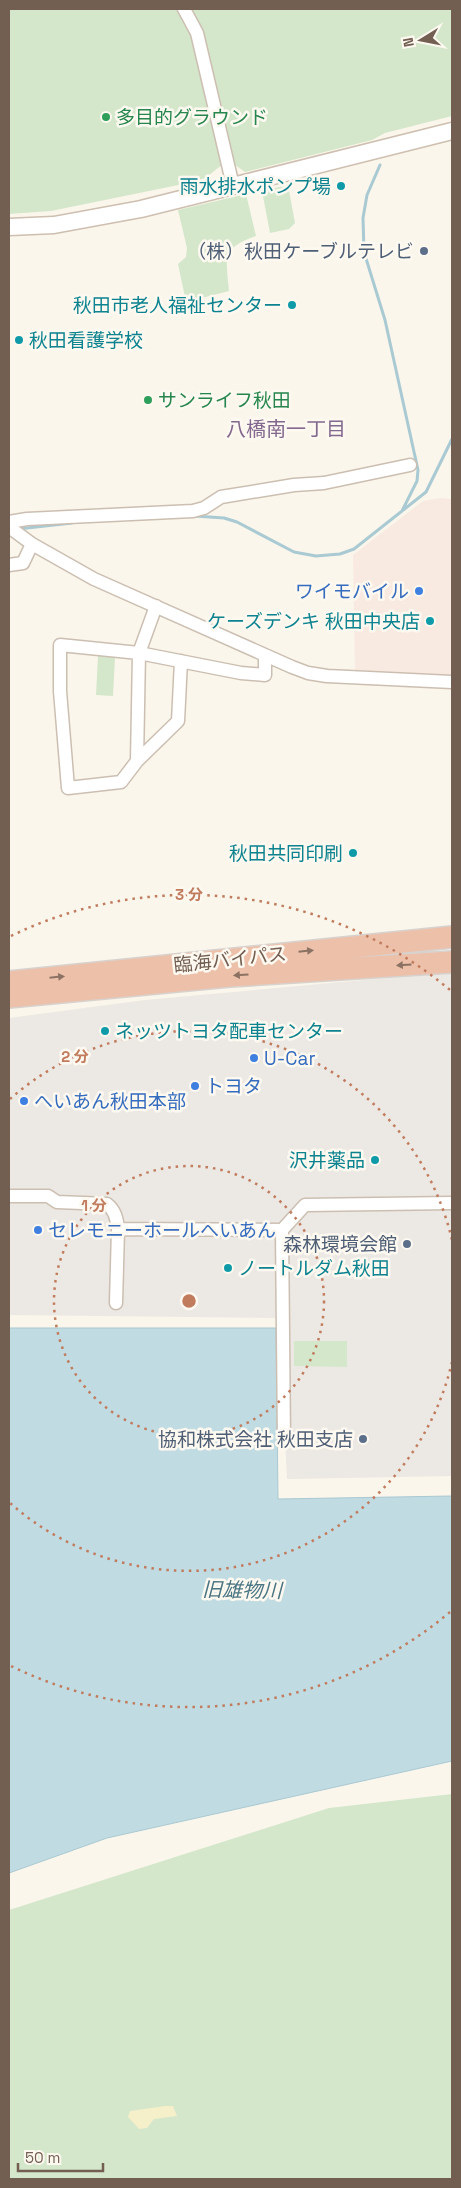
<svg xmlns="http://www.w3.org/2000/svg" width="461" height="2188" font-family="'Space Grotesk','Noto Sans JP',sans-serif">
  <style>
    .commercial { fill: #f9eae1 }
    .industrial { fill: #ece8e3 }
    .green { fill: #d4e7cb }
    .sand { fill: #f5efca }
    .water { fill: #c1dbe2; stroke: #a9c9d3 }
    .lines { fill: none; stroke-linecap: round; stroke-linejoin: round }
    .stream { stroke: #a9c9d3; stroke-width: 3 }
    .street-casing { stroke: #ccbfb2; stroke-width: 15 }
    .secondary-casing { stroke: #cebfb0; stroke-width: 19 }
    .highway-casing { stroke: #d8d2ce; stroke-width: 24 }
    .street { stroke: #fff; stroke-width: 12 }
    .secondary { stroke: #fff; stroke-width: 16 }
    .highway { stroke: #edc0aa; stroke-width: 21 }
    .oneway { fill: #8b7263 }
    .ring { fill: none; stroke: #c17b5d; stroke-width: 2.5; stroke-dasharray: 2.5 5 }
    .leisure-dot { fill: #2e9e5b; stroke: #fdf9f1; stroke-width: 2 }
    .culture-dot { fill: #0f9aa8; stroke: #fdf9f1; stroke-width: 2 }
    .service-dot { fill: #5c6f8a; stroke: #fdf9f1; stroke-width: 2 }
    .shop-dot { fill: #3f7fe0; stroke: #fdf9f1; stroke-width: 2 }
    .labels { text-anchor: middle; stroke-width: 5; stroke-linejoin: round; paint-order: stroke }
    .leisure-label { font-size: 19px; fill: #27864d; stroke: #fdf9f1; text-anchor: start }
    .culture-label { font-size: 19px; fill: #0d838f; stroke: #fdf9f1; text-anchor: end }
    .service-label { font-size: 19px; fill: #4e5e75; stroke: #fdf9f1; text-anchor: end }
    .shop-label { font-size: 19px; fill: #366cbe; stroke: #fdf9f1; text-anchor: start }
    .street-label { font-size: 19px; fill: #735f51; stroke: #fdf9f1 }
    .neighbourhood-label { font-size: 20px; fill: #84698e; stroke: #fdf9f1 }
    .water-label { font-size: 20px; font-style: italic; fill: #4c7683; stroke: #fdf9f1 }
    .centre { fill: #c17b5d; stroke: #fdf9f1; stroke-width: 2.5 }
    .ring-label { font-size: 15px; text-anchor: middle; font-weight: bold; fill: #c17b5d; stroke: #fdf9f1; stroke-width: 5; stroke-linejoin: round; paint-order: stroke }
  </style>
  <rect width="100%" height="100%" fill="#faf6eb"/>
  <path class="commercial" d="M441 498 452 499V677L355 670 353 555 423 501Z"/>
  <path class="industrial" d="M452 972V1476L287 1479 279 1318 9 1315V1018L145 1000Z"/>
  <path class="green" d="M9 9H452V116L385 133 372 140 245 172 231 162C216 165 213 176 198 181L51 211 9 214Z
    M288 185 295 223 289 229 270 233 262 191Z
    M246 194 256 236C221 248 226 258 229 291L186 302 178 264 186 257 187 248 178 210Z
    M98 656 115 657 113 696 96 695Z
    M294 1341H347V1367L294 1366Z
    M452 1794V2179H9V1910L329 1808Z"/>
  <path class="sand" d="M165 2106H173L177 2116 154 2119 147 2128 139 2129 128 2117 130 2111Z"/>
  <path class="water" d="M9 1328H276L278 1499 452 1496V1761L107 1838 9 1873Z"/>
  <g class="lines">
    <path class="stream" d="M380 165 367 195 363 218 364 252 385 320 418 470 417 481 402 511
      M195 516 224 518 237 522 294 552 316 556 340 554 354 549 426 492 452 439
      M18 529 72 523"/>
    <g class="street-casing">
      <path id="street" d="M184 9 197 33 233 186
        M9 522 27 519 193 511 204 508 221 497 294 485 324 483 410 465
        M9 527 32 544 94 579 292 667 308 673 327 676 452 682
        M9 565 23 563 32 544
        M156 606 139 653 137 761 121 782 68 788 60 691V645L139 653 241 673 265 675V655
        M137 761 178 721 181 661
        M9 1196H48L57 1202 107 1204C115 1210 117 1219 118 1229L282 1230
        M116 1303 118 1229
        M284 1441 282 1230 305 1205 452 1203"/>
    </g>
    <g class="secondary-casing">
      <path id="secondary" d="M9 227 54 225 141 209 452 131"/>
    </g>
    <g class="highway-casing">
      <path id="highway" d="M9 982 452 937
        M9 997 230 976 452 962"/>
    </g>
    <use href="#street" class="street"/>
    <use href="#secondary" class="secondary"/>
    <use href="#highway" class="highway"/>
  </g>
  <defs><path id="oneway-solid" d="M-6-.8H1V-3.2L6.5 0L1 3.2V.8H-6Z" transform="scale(1.25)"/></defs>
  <g class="oneway">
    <use href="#oneway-solid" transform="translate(306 951) rotate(-6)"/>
    <use href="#oneway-solid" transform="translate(404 965) rotate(176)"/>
    <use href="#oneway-solid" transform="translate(241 975) rotate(176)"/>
    <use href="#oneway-solid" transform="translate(57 977) rotate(-6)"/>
  </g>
  <g class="ring">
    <circle cx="189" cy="1301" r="135"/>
    <path d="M452 1362A270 270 0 0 1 10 1503M10 1099A270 270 0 0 1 452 1240"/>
    <path d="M450 1612A406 406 0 0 1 11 1666M11 936A406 406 0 0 1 450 990"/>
  </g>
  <g class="leisure-dot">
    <circle cx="106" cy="117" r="5"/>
    <circle cx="148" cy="400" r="5"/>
  </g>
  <g class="culture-dot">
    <circle cx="341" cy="186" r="5"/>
    <circle cx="292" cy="305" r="5"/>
    <circle cx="19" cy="340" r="5"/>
    <circle cx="430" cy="621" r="5"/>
    <circle cx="353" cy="853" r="5"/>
    <circle cx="105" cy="1031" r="5"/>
    <circle cx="375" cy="1160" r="5"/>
    <circle cx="228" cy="1268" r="5"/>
  </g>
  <g class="service-dot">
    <circle cx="424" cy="251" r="5"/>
    <circle cx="407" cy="1244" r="5"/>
    <circle cx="363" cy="1439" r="5"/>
  </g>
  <g class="shop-dot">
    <circle cx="419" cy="591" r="5"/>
    <circle cx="254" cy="1058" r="5"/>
    <circle cx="195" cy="1086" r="5"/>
    <circle cx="24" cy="1101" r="5"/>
    <circle cx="38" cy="1230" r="5"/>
  </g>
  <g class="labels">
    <g class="leisure-label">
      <text x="116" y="124">多目的グラウンド</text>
      <text x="158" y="407">サンライフ秋田</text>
    </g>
    <g class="culture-label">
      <text x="331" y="193">雨水排水ポンプ場</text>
      <text x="282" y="312">秋田市老人福祉センター</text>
      <text x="29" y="347" text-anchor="start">秋田看護学校</text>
      <text x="420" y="628">ケーズデンキ 秋田中央店</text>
      <text x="343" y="860">秋田共同印刷</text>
      <text x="115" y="1038" text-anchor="start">ネッツトヨタ配車センター</text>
      <text x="365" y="1167">沢井薬品</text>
      <text x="238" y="1275" text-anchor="start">ノートルダム秋田</text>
    </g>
    <g class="service-label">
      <text x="414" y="258">（株）秋田ケーブルテレビ</text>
      <text x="397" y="1251">森林環境会館</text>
      <text x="353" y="1446">協和株式会社 秋田支店</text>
    </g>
    <g class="shop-label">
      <text x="409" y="598" text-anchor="end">ワイモバイル</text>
      <text x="264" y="1065">U-Car</text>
      <text x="205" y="1093">トヨタ</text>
      <text x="34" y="1108">へいあん秋田本部</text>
      <text x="48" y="1237">セレモニーホールへいあん</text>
    </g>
    <g class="street-label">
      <text transform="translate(230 959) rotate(-6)" y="7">臨海バイパス</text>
    </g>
    <g class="neighbourhood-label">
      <text x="286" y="436">八橋南一丁目</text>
    </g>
    <g class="water-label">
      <text transform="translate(242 1590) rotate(1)" y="7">旧雄物川</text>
    </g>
  </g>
  <circle cx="189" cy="1301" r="8" class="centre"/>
  <g class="ring-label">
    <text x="189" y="900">3 分</text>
    <text x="75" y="1062">2 分</text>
    <text x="94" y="1211">1 分</text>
  </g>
  <rect width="461" height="2188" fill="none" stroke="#735f51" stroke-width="20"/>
  <g transform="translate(421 40) rotate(260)" stroke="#fdf9f1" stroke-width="4" paint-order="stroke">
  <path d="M0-4L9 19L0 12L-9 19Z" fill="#735f51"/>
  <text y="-8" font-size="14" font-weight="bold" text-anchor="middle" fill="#735f51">N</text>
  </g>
  <path d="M18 2163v8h85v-8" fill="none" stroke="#735f51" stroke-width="2.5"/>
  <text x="25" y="2163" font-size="15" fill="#735f51" stroke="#fdf9f1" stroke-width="4" paint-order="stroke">50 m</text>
</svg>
